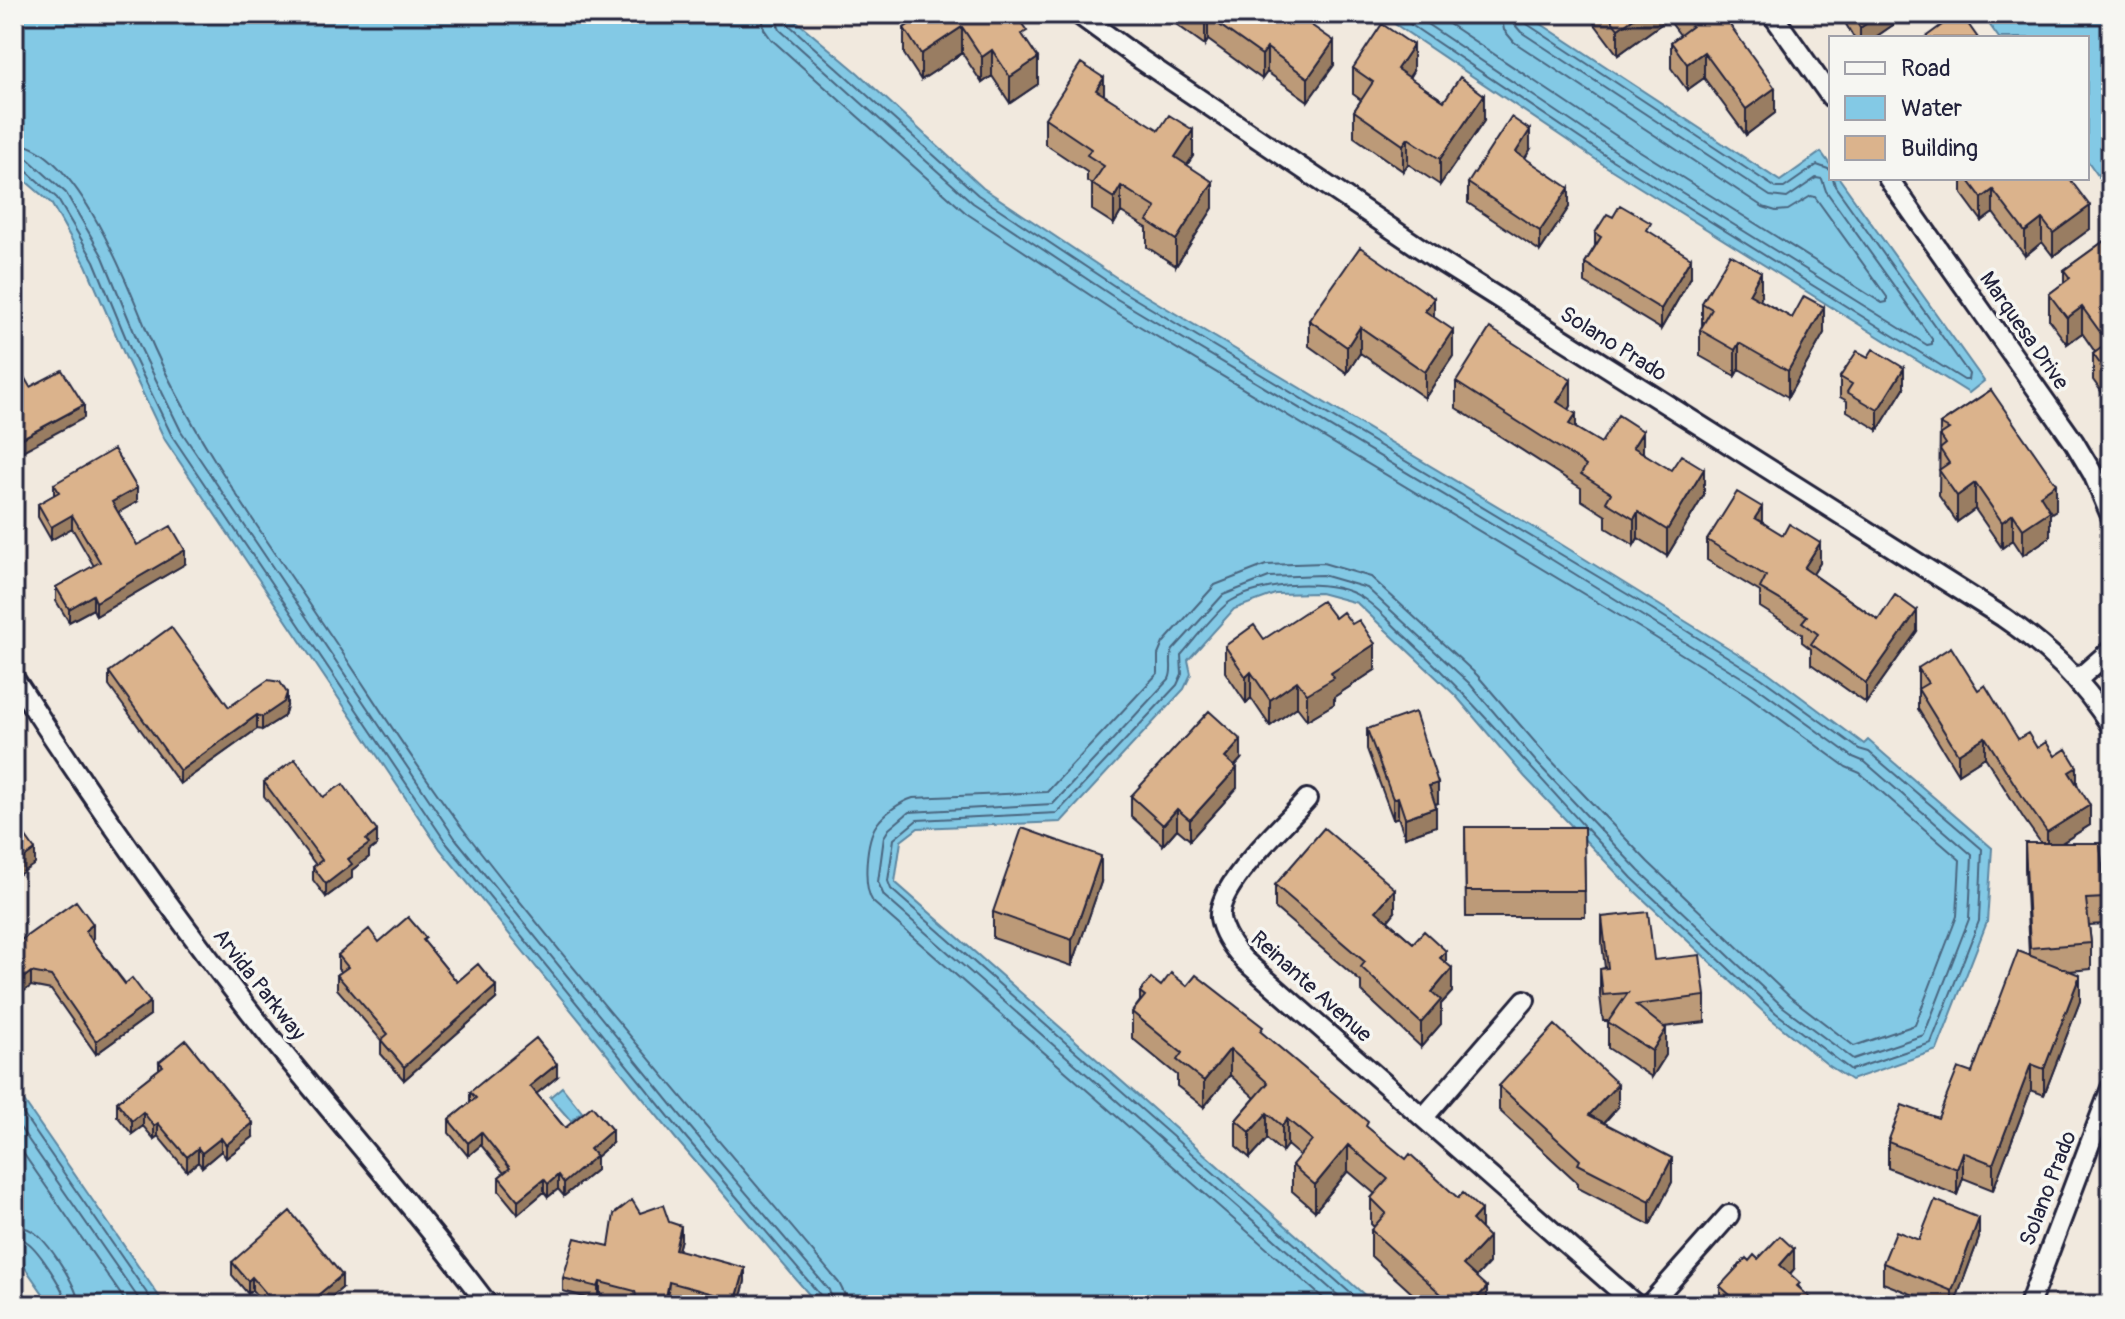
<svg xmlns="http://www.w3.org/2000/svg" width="2125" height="1319" font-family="Pangolin,sans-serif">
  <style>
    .water { fill: #83c9e5; stroke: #5c86a1; stroke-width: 2 }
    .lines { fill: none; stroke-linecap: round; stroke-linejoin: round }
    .shore { stroke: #49657f; stroke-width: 2 }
    .street-casing { stroke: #22223b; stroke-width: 24 }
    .street { stroke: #f6f6f2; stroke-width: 18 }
    .wall { fill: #bc9a78; stroke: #22223b; stroke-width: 2 }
    .shaded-wall { fill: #997d62; stroke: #22223b; stroke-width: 2 }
    .building { fill: #dbb38c; stroke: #22223b; stroke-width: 2 }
    .labels { text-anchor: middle; stroke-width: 7; stroke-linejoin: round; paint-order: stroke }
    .street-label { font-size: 22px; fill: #22223b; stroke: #f6f6f2 }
  </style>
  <rect width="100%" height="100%" fill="#f1e9de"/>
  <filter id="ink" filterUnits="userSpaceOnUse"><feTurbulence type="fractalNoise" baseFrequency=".0125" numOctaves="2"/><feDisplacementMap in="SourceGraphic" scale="16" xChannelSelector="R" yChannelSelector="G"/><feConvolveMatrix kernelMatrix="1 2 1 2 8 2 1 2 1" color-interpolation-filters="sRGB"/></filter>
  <g filter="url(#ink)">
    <path class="water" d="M14 14H788L858 73 983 188 1126 284 1551 538 1769 673 1864 744 1868 740 1992 848 1987 922 1937 1050 1851 1080 1828 1065 1771 1019 1626 883 1525 777 1456 696 1357 603 1320 593 1275 594 1234 609 1188 660 1191 674 1184 689 1061 822 918 828 901 841 895 882 1376 1305H818L676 1139 440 849 165 440 125 356 86 265 51 203 14 171Z
      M1380 14H1526L1780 181 1821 152 1831 166V178H1839L1984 381 1969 393 1607 167Z
      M1982 14H2111V194L2087 160V38H1999Z
      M14 1087 165 1305H51L14 1252Z
      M562 1087 582 1112 571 1121 550 1097Z"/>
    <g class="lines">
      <path class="shore" d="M762 14 764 29 771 39 966 213 1111 309 1640 628 1747 695 1846 767 1860 773 1960 860 1957 916 1915 1025 1854 1046 1790 997 1648 862 1547 756 1477 675 1371 577 1323 563 1266 565 1215 585 1163 643 1158 655V673L1047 792 913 798C900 802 885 813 877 824 866 839 862 886 873 902L1331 1305
        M774 14 780 30 973 203 1117 299 1541 553 1754 685 1853 757 1865 762 1972 855 1969 919 1924 1035 1853 1059 1782 1006 1639 871 1538 764 1469 683 1367 588 1322 575 1269 577 1223 595 1173 650C1168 660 1174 669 1169 679L1053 804 909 812 889 829 884 837 878 882 884 896 1349 1305
        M784 14 787 23 978 195 1122 291 1652 609 1761 678 1859 749 1869 752 1982 849 1979 921 1931 1043 1851 1070 1776 1013 1632 878 1586 828
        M1395 14 1612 160 1964 380H1968L1969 374 1835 186 1833 178
        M1412 14 1617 152 1927 345 1932 344V339L1826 191 1822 179 1816 178 1787 198 1770 196 1521 32 1515 25 1513 14
        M1434 14 1624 141 1882 303 1887 302V297L1815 197 1811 196 1788 210 1776 211 1763 207 1514 42 1504 30 1501 14
        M1523 14 1527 24 1776 188H1784L1817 165 1831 170
        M14 143C76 146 128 285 148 334 192 437 259 528 321 621 369 691 414 765 466 833 585 987 714 1134 839 1283L845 1295 846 1305
        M14 155 28 159 66 193 103 257 141 349 181 431 455 838 690 1127 829 1290 834 1305
        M14 165 22 167 57 198 94 261 132 353 172 436 447 844 683 1134 821 1296 823 1305
        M14 1101 155 1305
        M14 1119 143 1305
        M14 1140 128 1305
        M14 1227C21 1227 26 1227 32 1231 48 1240 78 1287 79 1305
        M14 1239C20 1239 22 1238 27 1242 39 1250 66 1292 67 1305
        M1364 1305 891 889 888 881 894 839 917 820 1057 813 1177 685 1182 674 1181 655C1193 642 1217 609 1231 601 1262 582 1330 578 1361 597 1378 607 1392 625 1407 638 1470 697 1525 762 1583 825"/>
      <g class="street-casing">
        <path id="street" d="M1078 14 1137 57 1435 258 2003 617C2047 647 2082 680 2111 726
          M1772 14 1831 97
          M1888 178 2074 442 2093 474 2111 516
          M14 678C93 800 176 919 267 1033 340 1124 418 1211 488 1305
          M2077 680 2111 650
          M1307 799C1285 825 1216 885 1220 918 1223 935 1234 949 1245 961L1636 1305
          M1424 1117 1525 1000
          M1649 1305 1729 1215
          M2029 1305 2111 1088"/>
      </g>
      <use href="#street" class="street"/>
    </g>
    <path class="wall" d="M925 14 1027 42 1038 84 1010 103 992 76 982 83 962 53 921 80 904 54V28Z
      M1162 14H1295L1334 65 1308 101 1267 72 1262 79 1208 40 1205 45Z
      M1594 14H1722L1775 113 1746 135 1704 78 1687 90 1671 68V42L1680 35 1668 19 1618 55 1594 23Z
      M1840 14H1897L1893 17V25L1874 38H1854Z
      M1353 68 1413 71 1409 78 1444 101 1484 121 1440 185 1408 164 1403 171 1354 137V111L1361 100 1353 94Z
      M1104 95 1193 156 1187 165 1213 208 1176 266 1147 247V228L1121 212 1114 224 1092 210V184L1087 181V172L1045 144V118Z
      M1530 150 1525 158 1569 207 1540 251 1468 203V183Z
      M1962 178H2069L2090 229 2053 256 2042 242 2025 256 1993 213 1982 221 1962 194Z
      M1613 217 1651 233 1691 277 1661 329 1585 283V263L1595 246V233Z
      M2111 236V405L2093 380V354L2095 352 2082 333 2067 344 2049 320V294L2064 283V270Z
      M1761 298 1760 300 1792 318 1824 333 1788 397 1739 369 1735 376 1700 356V330L1702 326V303Z
      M1434 317 1453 356 1425 398 1360 353 1347 373 1309 346V320Z
      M1840 377 1904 388 1878 430 1847 411V401L1840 397Z
      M1456 382 1571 406 1569 410 1576 428 1601 443 1643 453 1704 495 1667 556 1638 538 1634 545 1606 528V516L1581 500V488L1456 408Z
      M1991 390 2056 510 2050 514V537L2023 555 2013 540 2002 548 1975 509 1957 522 1939 496 1940 424Z
      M54 484 137 502 118 512 137 545 185 564 96 616 93 609 69 622 56 601V587L94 566 72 528 51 540 38 517V504L54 495Z
      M1762 522 1820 563 1813 574 1878 620 1917 631 1866 703 1811 664V649L1802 642V634L1760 607V592L1707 560V540Z
      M1264 639 1375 670 1334 697V704L1307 720 1297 707 1270 726 1251 698 1246 703 1225 672V646Z
      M1918 668 1978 690 2018 739 2055 756 2077 783 2090 825 2062 843 2105 898V924L2089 925 2091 943V969L2070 971 2080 1001 2044 1095 2031 1090 1993 1190 1963 1178 1957 1195 1888 1168V1142L1938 1118 1972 1073 2029 955 2025 869V843H2041L2024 819 1985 757 1958 774 1918 709Z
      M109 672 229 707 287 706 284 716 262 730 257 729 180 784 109 686Z
      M1367 729 1438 803 1435 804 1436 826 1405 837 1398 817 1393 819 1367 749Z
      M1241 759 1235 766 1237 788 1190 840 1177 829 1163 845 1131 816V796Z
      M264 782 323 797 377 845 369 851V857L352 870V878L326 897 313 880V867L316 865 264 796Z
      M1465 827H1584L1585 917H1466Z
      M1101 882 1072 966 993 938V912Z
      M1275 885 1395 912 1388 921 1413 943 1446 963 1452 992 1441 1004V1024L1421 1047 1361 991V982L1275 908Z
      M1602 917 1654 960 1705 996V1022L1664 1027 1666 1055 1652 1077 1608 1048V1022L1609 1021H1603L1600 995V969L1605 968 1602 943Z
      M93 938 91 939 150 1015 96 1054 51 990 31 986 14 945Z
      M379 942 426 944 457 982 496 999 404 1080 381 1054V1040L337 989V975L341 972 338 969V955Z
      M1161 986H1187L1263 1034 1481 1230 1489 1263 1476 1277 1487 1305H1425L1371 1256V1230L1374 1227 1371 1224V1198L1375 1194 1348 1171 1315 1211 1292 1191V1165L1300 1156 1287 1145 1282 1152 1267 1139 1250 1158 1236 1146V1120L1255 1098 1230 1075 1204 1107 1177 1086V1075L1132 1038V1012L1140 1001V992Z
      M159 1062 253 1137 226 1158 221 1151 202 1167 198 1162 187 1171 158 1136 154 1139 143 1126 132 1134 117 1116V1102L159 1069Z
      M557 1077 536 1094 565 1128 612 1143 596 1157V1170L564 1196 558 1189 548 1197 544 1192 518 1214 499 1191V1177L504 1173 481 1145 468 1156 449 1133V1120L470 1103V1092Z
      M1499 1086 1618 1107 1604 1123 1672 1182 1650 1225 1578 1188V1183L1499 1110Z
      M640 1213 669 1222 681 1239 678 1250 745 1281 739 1305H706L669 1295 667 1305H635L600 1295 598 1301 563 1291V1278L609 1246Z
      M1979 1238 1954 1305H1939L1883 1283V1263L1919 1240Z
      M2111 1258V1288L2108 1287V1267Z
      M1758 1259 1794 1269 1790 1274 1812 1305H1720V1286L1749 1261Z
      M232 1262 342 1288 322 1305H265L252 1290 248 1294 232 1275Z"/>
    <path class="shaded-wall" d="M1639 14H1668V19L1618 55V29Z
      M1880 14H1897L1893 17V25L1874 38H1860V28Z
      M1208 17V40L1205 45V21Z
      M962 27V53L921 80V54Z
      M1334 41V65L1308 101V78Z
      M1413 45V71L1397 95V69Z
      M1267 48V72L1262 79V55Z
      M992 50V76L982 83V57Z
      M1704 52V78L1687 90V64Z
      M1038 58V84L1010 103V77Z
      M1104 78V104L1096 90Z
      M1775 88V113L1746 135V109Z
      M1484 95V121L1440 185V159Z
      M1193 130V156L1175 183V157Z
      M1530 130V150L1516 172V152Z
      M1408 138V164L1403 171V145Z
      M1213 182V208L1176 266V240Z
      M1121 186V212L1114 224V198Z
      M1569 188V207L1540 251V231Z
      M1993 190V213L1982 221V198Z
      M2090 206V229L2053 256V233Z
      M2042 219V242L2025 256V232Z
      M1691 258V277L1661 329V309Z
      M1761 272V298L1749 320V294Z
      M1434 298V324L1425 311Z
      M1824 307V333L1788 397V371Z
      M2082 307V333L2067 344V318Z
      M1360 327V353L1347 373V347Z
      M1453 330V356L1425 398V372Z
      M1739 343V369L1735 376V350Z
      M1904 368V388L1878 430V410Z
      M1571 380V406L1557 428V402Z
      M84 405V418L15 455V442Z
      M1576 414V440L1569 424Z
      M1643 431V457L1633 447Z
      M1704 469V495L1667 556V530Z
      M1975 483V509L1957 522V496Z
      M2056 484V510L2050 514V537L2023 555V529L2040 495Z
      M137 488V502L112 516V502Z
      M1762 507V527L1755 518Z
      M1638 512V538L1634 545V519Z
      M2013 514V540L2002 548V522Z
      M72 515V528L51 540V527Z
      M1820 543V563L1804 588V568Z
      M185 550V564L96 616V602Z
      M93 595V609L69 622V609Z
      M1917 611V631L1866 703V683Z
      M1375 644V670L1334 697V704L1307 720V694L1331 673Z
      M1251 672V698L1246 703V677Z
      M1297 681V707L1270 726V700Z
      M287 693V706L284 716 262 730V717Z
      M257 715V729L180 784V771Z
      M1985 737V757L1958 774V754Z
      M1241 740V759L1225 777V758Z
      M2077 767V787L2069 772Z
      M1237 768V788L1190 840V820Z
      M1438 783V803L1429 806V786Z
      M1398 797V817L1393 819V799Z
      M2090 805V825L2047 852V832Z
      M1436 807V826L1405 837V818Z
      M1177 809V829L1163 845V825Z
      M377 831V845L369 851V857L352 870V878L326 897V884L366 840Z
      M35 850V864L14 878V865Z
      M1101 856V882L1072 966V940Z
      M1395 889V912L1376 935V911Z
      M93 924V938L85 944V931Z
      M1446 951V974L1440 958Z
      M1452 968V992L1441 1004V1024L1421 1047V1023L1432 992Z
      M31 972V986L14 999V985Z
      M2080 975V1001L2044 1095V1069Z
      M496 986V999L404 1080V1067Z
      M150 1002V1015L96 1054V1041Z
      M1666 1029V1055L1652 1077V1051Z
      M1230 1049V1075L1204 1107V1081Z
      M557 1064V1077L530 1099V1086Z
      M2031 1064V1090L1993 1190V1164Z
      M1618 1084V1107L1589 1139V1115Z
      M143 1112V1126L132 1134V1121Z
      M1267 1113V1139L1250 1158V1132Z
      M1287 1119V1145L1282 1152V1126Z
      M158 1123V1136L154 1139V1126Z
      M253 1123V1137L226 1158V1145Z
      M612 1130V1143L596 1157V1170L564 1196V1183L590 1149Z
      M481 1132V1145L468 1156V1143Z
      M221 1138V1151L202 1167V1153Z
      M1348 1145V1171L1315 1211V1185Z
      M198 1148V1162L187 1171V1157Z
      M1963 1152V1178L1957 1195V1169Z
      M1672 1158V1182L1650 1225V1201Z
      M558 1175V1189L548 1197V1184Z
      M544 1179V1192L518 1214V1200Z
      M1481 1210V1236L1472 1220Z
      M1979 1218V1238L1954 1305H1952V1291Z
      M681 1226V1239L675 1262V1249Z
      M1489 1237V1263L1463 1291V1265Z
      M1794 1249V1269L1780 1285V1265Z
      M745 1268V1281L739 1305H736V1300Z
      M342 1275V1288L322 1305H306Z
      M252 1277V1290L248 1294V1281Z
      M600 1282V1295L598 1301V1287Z
      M669 1282 667 1305H657Z
      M1487 1287V1305H1471Z"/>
    <path class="building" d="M925 14H1015L1027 31 1022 34 1038 58 1010 77 992 50 982 57 962 27 921 54 904 28Z
      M1195 14H1295L1334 41 1308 78 1267 48 1262 55 1208 17 1205 21Z
      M1607 14H1639L1618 29Z
      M1683 14H1722L1775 88 1746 109 1704 52 1687 64 1671 42 1692 26Z
      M1852 14H1880L1860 28Z
      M1957 14H1961L1978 38H1924Z
      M1382 24 1413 45 1397 69 1444 101 1460 77 1484 95 1440 159 1408 138 1403 145 1354 111 1373 82 1353 68Z
      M1081 63 1104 78 1096 90 1159 130 1169 115 1193 130 1175 157 1213 182 1176 240 1147 221 1156 208 1121 186 1114 198 1092 184 1104 166 1087 155 1091 149 1045 118Z
      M1511 117 1530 130 1516 152 1569 188 1540 231 1468 183Z
      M1967 178H2069L2090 206 2053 233 2042 219 2025 232 1993 190 1982 198Z
      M1620 205 1651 223 1647 230 1691 258 1661 309 1585 263 1601 237 1595 233 1607 214 1613 217Z
      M2111 236V379L2093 354 2108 343 2082 307 2067 318 2049 294 2070 278 2064 270Z
      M1360 247 1434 298 1425 311 1453 330 1425 372 1360 327 1347 347 1309 320Z
      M1730 254 1761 272 1749 294 1792 318 1804 296 1824 307 1788 371 1739 343 1735 350 1700 330 1712 309 1702 303Z
      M1490 328 1571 380 1557 402 1576 414 1569 424 1601 443 1618 415 1643 431 1633 447 1671 470 1681 455 1704 469 1667 530 1638 512 1634 519 1606 502 1611 493 1581 474 1586 466 1580 461 1456 382Z
      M1873 349 1904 368 1878 410 1847 392 1852 384 1840 377 1857 351 1868 357Z
      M14 360 30 387 62 370 84 405 15 442Z
      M1991 390 2056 484 2040 495 2050 511 2023 529 2013 514 2002 522 1975 483 1957 496 1939 470 1949 463 1940 449 1946 444 1940 435 1949 429 1940 424Z
      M114 449 137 488 112 502 137 545 171 526 185 550 96 602 93 595 69 609 56 587 100 562 72 515 51 527 38 504 59 492 54 484Z
      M1737 492 1762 507 1755 518 1783 535 1789 524 1820 543 1804 568 1878 620 1895 595 1917 611 1866 683 1811 644 1818 634 1802 622 1807 616 1760 588 1766 576 1707 540Z
      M1322 601 1335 618 1343 612 1352 624 1359 620 1375 644 1331 673 1334 678 1307 694 1297 681 1270 700 1251 672 1246 677 1225 646 1254 625 1264 639Z
      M171 627 229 707 268 680 280 682 287 693 284 702 262 717 257 715 180 771 109 672Z
      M1951 647 1978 690 1985 685 2018 739 2028 733 2037 748 2046 742 2055 756 2066 749 2077 767 2069 772 2090 805 2047 832 2024 799 1985 737 1958 754 1918 689 1928 683 1918 668Z
      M1209 711 1241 740 1225 758 1237 768 1190 820 1177 809 1163 825 1131 796Z
      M1415 712 1438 783 1429 786 1436 807 1405 818 1398 797 1393 799 1367 729Z
      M295 759 323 797 343 784 377 831 366 840 369 844 348 859 352 864 326 884 313 867 322 860 264 782Z
      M18 826 35 850 14 865V829Z
      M1465 827H1584L1585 891H1466Z
      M1022 828 1101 856 1072 940 993 912Z
      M1324 828 1395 889 1376 911 1413 943 1424 931 1446 951 1440 958 1452 968 1432 992 1441 1000 1421 1023 1361 967 1365 962 1275 885Z
      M2025 843H2100L2105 898 2086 899 2091 943 2030 948Z
      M76 901 93 924 85 931 125 984 132 978 150 1002 96 1041 51 976 31 972 14 985V945Z
      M1648 912 1654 960 1700 955 1705 996 1636 1005 1666 1029 1652 1051 1608 1022 1628 993 1603 995 1600 969 1608 968 1602 917Z
      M408 917 426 938 423 940 457 982 478 964 496 986 404 1067 381 1040 388 1034 337 975 348 967 338 955 369 929 379 942Z
      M2018 951 2080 975 2044 1069 2031 1064 1993 1164 1963 1152 1957 1169 1888 1142 1902 1105 1938 1118 1958 1068 1972 1073Z
      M1171 973 1187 986 1196 975 1263 1027 1260 1031 1368 1122 1366 1126 1406 1159 1410 1154 1458 1198 1463 1193 1481 1210 1472 1220 1489 1237 1463 1265 1487 1287 1471 1305H1453L1371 1230 1386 1213 1371 1198 1388 1179 1348 1145 1315 1185 1292 1165 1312 1140 1287 1119 1282 1126 1267 1113 1250 1132 1236 1120 1268 1083 1230 1049 1204 1081 1177 1060 1182 1053 1132 1012 1145 996 1140 992 1151 978 1161 986Z
      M1555 1025 1618 1084 1589 1115 1672 1158 1650 1201 1578 1164 1580 1160 1499 1086Z
      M536 1038 557 1064 530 1086 565 1128 592 1106 612 1130 590 1149 596 1156 564 1183 558 1175 548 1184 544 1179 518 1200 499 1177 510 1168 481 1132 468 1143 449 1120 476 1098 470 1092Z
      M186 1040 253 1123 226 1145 221 1138 202 1153 198 1148 187 1157 158 1123 154 1126 143 1112 132 1121 117 1102 163 1066 159 1062Z
      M632 1200 640 1213 663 1205 669 1222 681 1226 675 1249 745 1268 736 1300 669 1282 666 1297 657 1305H649L637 1301 635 1291 600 1282 598 1287 563 1278 575 1238 609 1246 614 1214Z
      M1935 1200 1979 1218 1952 1291 1883 1263 1896 1231 1919 1240Z
      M290 1211 342 1275 306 1305H276L252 1277 248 1281 232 1262Z
      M1780 1236 1794 1249 1780 1265 1800 1283 1797 1286 1812 1299 1807 1305H1741L1720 1286 1746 1258 1749 1261 1754 1255 1758 1259Z"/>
  </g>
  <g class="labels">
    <g class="street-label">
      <text transform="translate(2025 330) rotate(55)" y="8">Marquesa Drive</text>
      <text transform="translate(1614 343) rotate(32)" y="8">Solano Prado</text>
      <text transform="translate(260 984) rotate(52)" y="8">Arvida Parkway</text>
      <text transform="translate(1312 986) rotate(42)" y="8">Reinante Avenue</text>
      <text transform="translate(2047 1188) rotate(-69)" y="8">Solano Prado</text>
    </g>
  </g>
  <rect width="2125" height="1319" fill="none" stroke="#f6f6f2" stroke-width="48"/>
  <rect x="24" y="24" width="2077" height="1271" fill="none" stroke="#22223b" stroke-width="3" filter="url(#ink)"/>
  <rect x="1829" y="36" width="260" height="144" fill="#f6f6f2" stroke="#a1a1a9" stroke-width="2"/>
  <rect x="1845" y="62" width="40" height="12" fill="#f6f6f2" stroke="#a1a1a9" stroke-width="2"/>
  <text x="1901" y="76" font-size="24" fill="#22223b">Road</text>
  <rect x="1845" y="96" width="40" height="24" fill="#83c9e5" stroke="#a1a1a9" stroke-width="2"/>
  <text x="1901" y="116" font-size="24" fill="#22223b">Water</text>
  <rect x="1845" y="136" width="40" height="24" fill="#dbb38c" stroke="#a1a1a9" stroke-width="2"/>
  <text x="1901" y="156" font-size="24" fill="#22223b">Building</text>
</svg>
